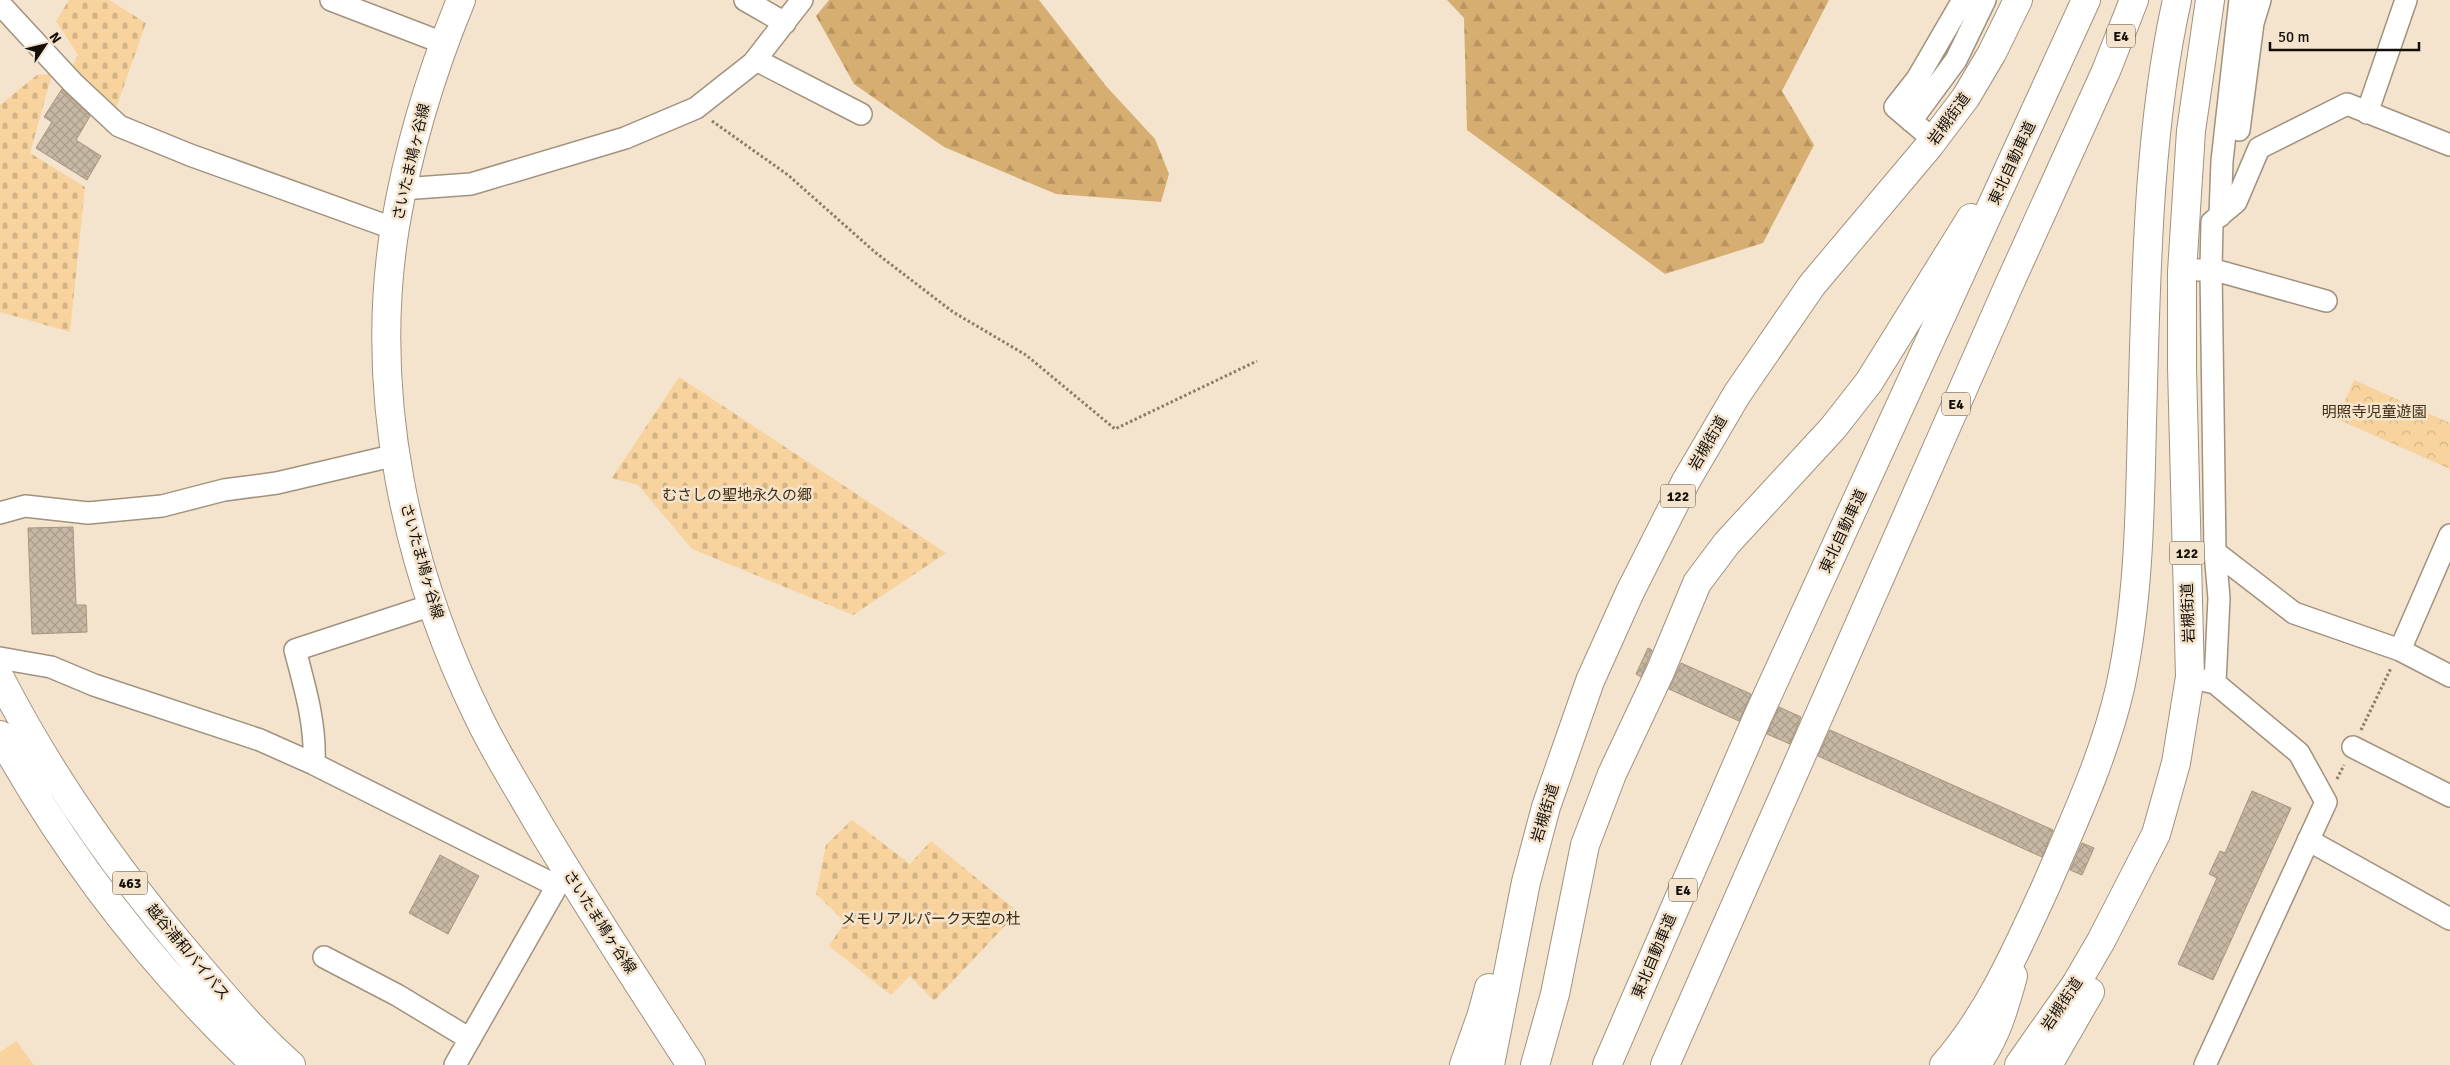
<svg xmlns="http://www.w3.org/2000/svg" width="2450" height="1065" font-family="Signika,'Noto Sans JP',sans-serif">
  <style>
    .green { fill: #f8d39d }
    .forest { fill: url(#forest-firs) }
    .cemetery { fill: url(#cemetery-stones) }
    .park { fill: url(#park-crowns) }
    .building { fill: url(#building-cross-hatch); stroke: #a49681 }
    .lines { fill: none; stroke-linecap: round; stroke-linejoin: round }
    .minor-casing { stroke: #a1927e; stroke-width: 24 }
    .major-casing { stroke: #a1927e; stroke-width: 30 }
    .highway-casing { stroke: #a1927e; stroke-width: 30 }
    .path { stroke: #877d6e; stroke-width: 3; stroke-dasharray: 2.5 2.5; stroke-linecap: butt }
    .minor { stroke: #fff; stroke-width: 21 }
    .major { stroke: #fff; stroke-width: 28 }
    .highway { stroke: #fff; stroke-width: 28 }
    .labels { text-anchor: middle; stroke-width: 5; stroke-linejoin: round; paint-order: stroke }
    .shield { fill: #f4e4ce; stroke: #574f43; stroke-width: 1 }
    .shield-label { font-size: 14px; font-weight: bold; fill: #140f08 }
    .street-label { font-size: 15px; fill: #140f08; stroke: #f4e4ce }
    .park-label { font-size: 15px; fill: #3f2e12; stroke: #f4e4ce }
  </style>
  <defs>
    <pattern id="forest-firs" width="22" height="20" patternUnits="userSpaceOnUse" patternTransform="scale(1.25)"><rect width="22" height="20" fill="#d7ae71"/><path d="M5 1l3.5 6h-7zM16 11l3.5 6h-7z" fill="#b89460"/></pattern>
    <pattern id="cemetery-stones" width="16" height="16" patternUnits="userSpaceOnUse" patternTransform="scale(1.25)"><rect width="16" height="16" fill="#f8d39d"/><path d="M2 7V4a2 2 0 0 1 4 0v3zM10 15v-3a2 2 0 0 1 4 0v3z" fill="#d4b486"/></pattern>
    <pattern id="park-crowns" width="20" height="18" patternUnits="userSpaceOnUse" patternTransform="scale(1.25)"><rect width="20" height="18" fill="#f8d39d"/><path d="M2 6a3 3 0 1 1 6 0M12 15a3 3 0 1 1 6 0" fill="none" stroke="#d4b486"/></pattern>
    <pattern id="building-cross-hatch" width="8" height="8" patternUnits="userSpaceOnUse" patternTransform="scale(1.25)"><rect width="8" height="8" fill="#c7b8a3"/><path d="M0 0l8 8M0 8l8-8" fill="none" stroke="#aa9d8b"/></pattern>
  </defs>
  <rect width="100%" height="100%" fill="#f4e4ce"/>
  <path class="green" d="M16 1041 34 1065H0V1052Z"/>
  <path class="forest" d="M829 0H1039L1106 86 1155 139 1169 174 1161 202 1056 194 944 147 854 84 816 16Z
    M1447 0H1829L1782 91 1814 145 1763 243 1665 274 1467 130 1464 18Z"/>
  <path class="cemetery" d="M69 0H109L146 23 115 111 70 71 78 55 56 21Z
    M52 74 30 153 85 187 70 332 0 312V105L37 75Z
    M679 377 946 553 853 615 692 549 638 485 612 478Z
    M852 820 910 864 931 841 1018 912 934 1001 910 976 891 995 829 946 845 922 816 894 826 845Z"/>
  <path class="park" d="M2354 380 2450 423V469L2337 419Z"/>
  <path class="building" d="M62 89 90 116 76 140 101 156 87 180 36 148 52 122 44 117Z
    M73 527 76 605H86L87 632 32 634 28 528Z
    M1648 648 1652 650 1641 677 1636 674Z
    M1681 663 1751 694 1739 721 1669 689Z
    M1779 707 1801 717 1790 744 1767 734Z
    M1830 730 2053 830 2042 857 1818 756Z
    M2252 791 2291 808 2213 980 2178 964 2217 878 2209 874 2220 851 2225 853Z
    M2082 843 2094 848 2082 875 2070 870Z
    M440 855 479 876 448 934 409 913Z"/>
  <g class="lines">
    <g class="minor-casing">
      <path id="minor" d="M331 0 443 43
        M745 0 785 23
        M0 4 73 83 119 126 190 155 395 229
        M756 60 861 114
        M2367 113 2406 0
        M1911 121 1956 60 1985 0
        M2239 130 2253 23 2260 0
        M1934 140 1895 107 1917 79 1963 0
        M402 189 471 184 625 138 696 108 753 63 802 0
        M2220 216 2222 161 2240 0
        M2198 270 2211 269 2212 222 2236 202 2259 148 2347 104 2450 145
        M0 513 25 506 88 513 162 506 224 490 277 483 396 455
        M2215 552 2294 613 2400 650 2450 535
        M2400 650 2450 676
        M0 658 51 667 94 685 260 740 314 764 557 886
        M2202 680 2215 683 2299 753 2326 802 2205 1065
        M2215 683 2219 598 2215 552 2211 269 2326 301
        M2353 747 2450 796
        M314 764C316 724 305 688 295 650L432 605
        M2308 840 2450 919
        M324 957 397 995 470 1039
        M455 1065 557 886 568 878"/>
    </g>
    <g class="major-casing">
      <path id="major" d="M461 0C431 73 408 149 395 227 368 394 406 570 480 720 497 755 518 788 537 821 586 904 639 984 691 1065"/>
    </g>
    <g class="highway-casing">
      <path id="highway" d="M0 678C54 783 123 879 200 968 229 1002 258 1036 291 1065
        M0 735C68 858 154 969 256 1065
        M1464 1065 1482 1014 1489 988
        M1490 1065 1526 882 1546 807 1590 681 1630 592 1686 481 1737 394 1812 285 1929 146 1966 97 1992 53 2018 0
        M1535 1065 1555 994 1585 845 1612 774 1660 672 1697 583 1727 543 1833 428 1869 382 1971 218
        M1607 1065 1758 716 2086 0
        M1665 1065 2008 287 2106 71 2134 0
        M1944 1065C1989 1014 2018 947 2046 886 2074 821 2104 757 2120 688 2139 601 2140 511 2142 422 2146 284 2147 135 2177 0
        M1976 1065C1996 1037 2004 1009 2013 976
        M2019 1065 2076 984 2101 941 2156 834 2176 763 2190 677 2182 367V272L2191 131 2210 0
        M2048 1065 2090 992"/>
    </g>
    <path class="path" d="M712 121 788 175 876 253 953 312 1026 355 1115 429 1257 361
      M2361 730 2391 668
      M2337 779 2344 765"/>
    <use href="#minor" class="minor"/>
    <use href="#major" class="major"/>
    <use href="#highway" class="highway"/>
  </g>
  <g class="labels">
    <g class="shield">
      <rect x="2107" y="24.5" width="28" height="23" rx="4"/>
      <rect x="1942" y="392.5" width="28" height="23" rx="4"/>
      <rect x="1660.5" y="484.5" width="35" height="23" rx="4"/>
      <rect x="2169.5" y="541.5" width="35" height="23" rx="4"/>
      <rect x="112.5" y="871.5" width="35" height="23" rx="4"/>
      <rect x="1669" y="878.5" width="28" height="23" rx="4"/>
    </g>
    <g class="shield-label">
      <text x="2121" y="41">E4</text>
      <text x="1956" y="409">E4</text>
      <text x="1678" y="501">122</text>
      <text x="2187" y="558">122</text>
      <text x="130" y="888">463</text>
      <text x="1683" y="895">E4</text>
    </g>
    <g class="street-label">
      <text transform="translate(1949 119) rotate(-54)" y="5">岩槻街道</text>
      <text transform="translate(411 162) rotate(-77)" y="5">さいたま鳩ヶ谷線</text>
      <text transform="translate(2012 163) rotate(-65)" y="5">東北自動車道</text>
      <text transform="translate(1708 443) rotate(-60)" y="5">岩槻街道</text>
      <text transform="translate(1843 531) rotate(-65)" y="5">東北自動車道</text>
      <text transform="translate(422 561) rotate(74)" y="5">さいたま鳩ヶ谷線</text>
      <text transform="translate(2188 613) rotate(-92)" y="5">岩槻街道</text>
      <text transform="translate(1545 813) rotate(-73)" y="5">岩槻街道</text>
      <text transform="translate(600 922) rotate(57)" y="5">さいたま鳩ヶ谷線</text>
      <text transform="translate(188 952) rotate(50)" y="5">越谷浦和バイパス</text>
      <text transform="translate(1654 956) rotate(-67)" y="5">東北自動車道</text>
      <text transform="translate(2062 1004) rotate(-56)" y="5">岩槻街道</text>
    </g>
    <g class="park-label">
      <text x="2374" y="417">明照寺児童遊園</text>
      <text x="737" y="500">むさしの聖地永久の郷</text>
      <text x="931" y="924">メモリアルパーク天空の杜</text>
    </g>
  </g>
  <g transform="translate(45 45) rotate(55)" stroke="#f4e4ce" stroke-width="4" paint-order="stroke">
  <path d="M0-4L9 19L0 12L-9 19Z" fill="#140f08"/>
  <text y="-8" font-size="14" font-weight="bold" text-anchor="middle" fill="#140f08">N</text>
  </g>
  <path d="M2270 42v8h149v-8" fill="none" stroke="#140f08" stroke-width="2.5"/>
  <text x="2278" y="42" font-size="15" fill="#140f08" stroke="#f4e4ce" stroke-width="4" paint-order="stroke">50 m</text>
</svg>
